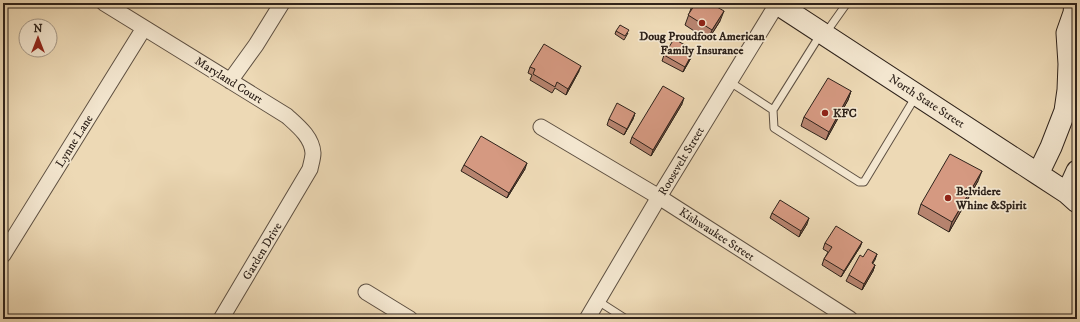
<svg xmlns="http://www.w3.org/2000/svg" width="1080" height="322" font-family="'IM FELL DW Pica',serif">
  <style>
    .lines { fill: none; stroke-linecap: round; stroke-linejoin: round }
    .service-casing { stroke: #5e5042; stroke-width: 9 }
    .minor-casing { stroke: #5e5042; stroke-width: 17 }
    .secondary-casing { stroke: #2f231b; stroke-width: 23 }
    .service { stroke: #f3e6cf; stroke-width: 7 }
    .minor { stroke: #f3e6cf; stroke-width: 15 }
    .secondary { stroke: #f3e6cf; stroke-width: 21 }
    .wall { fill: #b7846f; stroke: #2f231b }
    .shaded-wall { fill: #956b5a; stroke: #2f231b }
    .building { fill: #d59981; stroke: #2f231b }
    .poi-dot { fill: #8f2418; stroke: #f3e6cf; stroke-width: 1.5 }
    .labels { text-anchor: middle; stroke-width: 3.5; stroke-linejoin: round; paint-order: stroke }
    .poi-label { font-size: 12px; font-weight: bold; fill: #2f231b; stroke: #f3e6cf; text-anchor: start }
    .street-label { font-size: 12px; fill: #2f231b; stroke: #f3e6cf }
  </style>
  <rect width="100%" height="100%" fill="#edd9b5"/>
  <filter id="stains"><feTurbulence type="fractalNoise" baseFrequency=".005" numOctaves="4"/><feColorMatrix values="0 0 0 0 .2 0 0 0 0 .09 0 0 0 0 .02 0 0 0 .5 -.17"/></filter>
  <radialGradient id="worn" r=".72"><stop offset=".6" stop-color="#630" stop-opacity="0"/><stop offset="1" stop-color="#630" stop-opacity=".3"/></radialGradient>
  <g class="lines">
    <g class="service-casing">
      <path id="service" d="M825 34 847 3
        M730 82 773 110 820 35
        M773 110 774 128 859 182H864L916 96
        M598 301 626 319"/>
    </g>
    <g class="minor-casing">
      <path id="minor" d="M104 3 287 116C298 126 312 137 313 153 313 158 311 164 310 169L221 319
        M230 81 256 45 282 3
        M541 127 659 197 850 319
        M3 255 144 28
        M366 292 410 319
        M587 319 659 197 777 4"/>
    </g>
    <g class="secondary-casing">
      <path id="secondary" d="M776 3 1038 174 1067 193 1077 202
        M1038 174 1051 147 1065 111 1068 90 1069 64 1067 33 1074 13 1075 3
        M1067 193 1077 171"/>
    </g>
    <use href="#service" class="service"/>
    <use href="#minor" class="minor"/>
    <use href="#secondary" class="secondary"/>
  </g>
  <path class="wall" d="M693 3H704L720 21 708 40 685 25Z
    M616 31 628 33 624 40 615 34Z
    M694 50 692 56 683 72 662 61 664 55Z
    M530 67 579 71 566 95 555 88 552 93 530 80 532 75 528 73Z
    M851 91 848 100 826 140 801 126 804 117Z
    M682 104 651 156 630 143 632 137Z
    M635 113 633 119 624 135 607 125 609 119Z
    M464 165 525 169 507 198 461 171Z
    M978 181 949 232 918 214 921 204Z
    M772 213 807 224 799 237 770 218Z
    M862 242 860 247 841 277 822 265 824 259 828 252 823 249 825 243Z
    M877 254 872 264 875 265 873 271 862 290 846 281 849 275 863 257Z"/>
  <path class="shaded-wall" d="M724 11 720 21 708 40 712 30Z
    M694 50 692 56 683 72 685 67Z
    M581 66 579 71 566 95 568 89Z
    M851 91 848 100 826 140 829 132Z
    M684 98 682 104 651 156 653 150Z
    M635 113 633 119 624 135Z
    M527 163 525 169 507 198 509 193Z
    M982 171 978 181 949 232 952 222Z
    M809 218 807 224 799 237 801 231Z
    M862 242 860 247 841 277 844 271Z
    M877 254 875 260 869 269 872 263Z
    M875 265 873 271 862 290 864 284Z"/>
  <path class="building" d="M695 3H704L705 4V3H710L724 11 712 30 688 15 696 3Z
    M620 25 629 30 625 36 616 31Z
    M674 39 694 50 685 67 664 55Z
    M544 44 581 66 568 89 557 82 555 87 533 74 535 69 530 67Z
    M828 78 851 91 829 132 804 117Z
    M663 86 684 98 653 150 632 137Z
    M617 103 635 113 627 129 609 119Z
    M481 136 527 163 509 193 464 165Z
    M950 154 982 171 952 222 921 204Z
    M780 200 809 218 801 231 772 213Z
    M836 226 862 242 844 271 824 259 832 247 825 243Z
    M868 249 877 254 872 263 875 265 864 284 849 275 860 255 863 257Z"/>
  <g class="poi-dot">
    <circle cx="702" cy="23" r="4"/>
    <circle cx="825" cy="113" r="4"/>
    <circle cx="948" cy="198" r="4"/>
  </g>
  <g class="labels">
    <g class="poi-label">
      <text x="702" y="40" text-anchor="middle">Doug Proudfoot American<tspan x="702" dy="14">Family Insurance</tspan></text>
      <text x="833" y="117">KFC</text>
      <text x="956" y="195">Belvidere<tspan x="956" dy="14">Whine &amp;Spirit</tspan></text>
    </g>
    <g class="street-label">
      <text transform="translate(229 80) rotate(32)" y="4">Maryland Court</text>
      <text transform="translate(927 101) rotate(33)" y="4">North State Street</text>
      <text transform="translate(74 141) rotate(-58)" y="4">Lynne Lane</text>
      <text transform="translate(681 161) rotate(-59)" y="4">Roosevelt Street</text>
      <text transform="translate(717 234) rotate(33)" y="4">Kishwaukee Street</text>
      <text transform="translate(262 251) rotate(-59)" y="4">Garden Drive</text>
    </g>
  </g>
  <rect width="1080" height="322" fill="none" stroke="#edd9b5" stroke-width="16"/>
  <rect x="4" y="4" width="1072" height="314" fill="none" stroke="#2f231b" stroke-width="2"/>
  <rect x="8" y="8" width="1064" height="306" fill="none" stroke="#2f231b"/>
  <g transform="translate(38 38)"><circle r="19" fill="#f3e6cf" stroke="#a59887"/>
  <path d="M0-3L7 15L0 10L-7 15Z" fill="#8f2418"/>
  <text y="-6" font-size="11" font-weight="bold" text-anchor="middle" fill="#2f231b">N</text>
  </g>
  <rect width="100%" height="100%" filter="url(#stains)"/>
  <rect width="100%" height="100%" fill="url(#worn)"/>
</svg>
